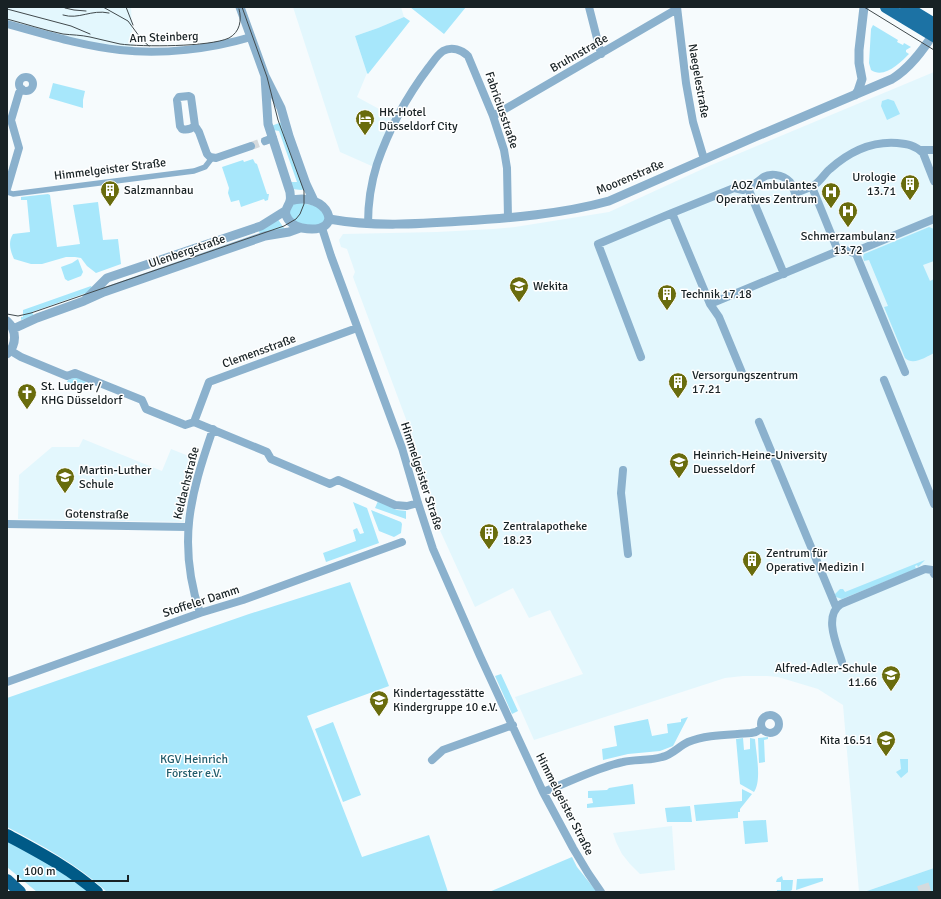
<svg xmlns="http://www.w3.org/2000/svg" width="941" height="899" font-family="Signika,sans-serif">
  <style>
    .built { fill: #e3f7fd }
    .green { fill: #a7e7fb }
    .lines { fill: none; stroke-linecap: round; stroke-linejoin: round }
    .minor-tunnel { stroke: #d5dadd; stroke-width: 8; stroke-dasharray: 8 4; stroke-linecap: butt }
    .motorway-tunnel { stroke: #d5dadd; stroke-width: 12; stroke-dasharray: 12 6; stroke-linecap: butt }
    .pedestrian { stroke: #8bb1cd; stroke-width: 5.5 }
    .minor { stroke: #8bb1cd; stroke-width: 8 }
    .tertiary { stroke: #8bb1cd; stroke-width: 9 }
    .primary { stroke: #1c72a4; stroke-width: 12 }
    .trunk { stroke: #0e6696; stroke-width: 12 }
    .motorway { stroke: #005a87; stroke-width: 12 }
    .tram { stroke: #414a4d; stroke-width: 1 }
    .labels { text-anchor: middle; stroke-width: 3; stroke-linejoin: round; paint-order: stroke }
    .street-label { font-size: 12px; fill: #182225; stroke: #fff }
    .poi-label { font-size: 12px; fill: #182225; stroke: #fff; text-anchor: start }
    .park-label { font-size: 12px; fill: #235d6c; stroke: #fff }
  </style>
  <rect width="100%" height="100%" fill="#f6fbfd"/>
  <path class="built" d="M7 7H131L133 48 109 47 7 21Z
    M293 7H401L404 17 378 28 355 36 367 73 357 97 392 116 374 167 340 152Z
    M934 72V868L864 892H859L843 705 818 689 778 677 767 676H743L725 678 534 740 515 697 583 674 550 610 529 618 513 588 475 607 438 526 427 490 416 446 353 277 355 272 347 249 341 247 339 240 343 234 437 232 493 229 515 227 609 212 709 166Z
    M83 439 162 471 171 449 196 459 185 500 184 522 18 519 19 475 52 447H79Z
    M672 826 675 870 640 874 630 864 622 854 616 842 613 833Z"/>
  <path class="green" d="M410 7H466L444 34Z
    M404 17 410 21 368 74 367 73 355 36 378 28Z
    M873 25 898 40 897 42 903 45 904 43 911 47 906 50V52L909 54C900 63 884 79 871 70L869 63 871 29Z
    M53 83 85 91 83 100V108L49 98Z
    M888 99 894 101 900 114 887 120 881 106 882 101Z
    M282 122 306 189 301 190 292 189 291 182H297L279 131 273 130 271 126Z
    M253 159 255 163 257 164 267 194H269L268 200 265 201 264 199 241 207 239 200 231 202 228 193 229 188 222 167 243 160 244 162Z
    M48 194 50 195 57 247 80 244 73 205 98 202 103 240 118 239 121 264 96 273 87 266 81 258 75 257H66L42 264H31L14 259C10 250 8 242 13 234L30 232 27 200H21V197Z
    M296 202 317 206 325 216 324 222 316 226 295 223 289 215 290 207Z
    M277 218 286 231 260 234 258 229Z
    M929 227 934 229V238L933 239 934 242V261L923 265 930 281 934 279V353C926 357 913 366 905 358L884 307 888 306 869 260 864 261 863 257 864 254Z
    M78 259 83 272 81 276 68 281 65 279 61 267 72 263Z
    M91 286 92 288 86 293 32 312 34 316 21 320V317H23V310Z
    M75 377 86 381 84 388 74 383 72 384 67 382 68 380Z
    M378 501 397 510 406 511V519L375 508Z
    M353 502 367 508 379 543 326 562 323 553 356 541 353 530 357 528 360 534 364 533Z
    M371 510 401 522 402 524 401 533 394 537 379 531Z
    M925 560 918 567 917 565 915 566 916 569 842 599 833 596 840 589H843L845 592Z
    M350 582 389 686 307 716 362 857 429 835 448 892H107C77 864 43 846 7 827V698L249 614Z
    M501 674 518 711 512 714 495 676Z
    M688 717 673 746 660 751 628 754 603 760 602 749 617 746 614 726 648 719 652 736 668 733 667 724 681 722V719Z
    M333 722 361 795 343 802 315 729Z
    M768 737V739L764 740 765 762 759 763 758 738Z
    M743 738 744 750 750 749V738L755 739C756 752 762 781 754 792L740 784 736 739Z
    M900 759H908V772L901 778 896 772 901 769Z
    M633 784 635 804 587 808V804L593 803 592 798H588V791L607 790 609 788Z
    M742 789 752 794 740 809V812H738V818L696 821 694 805 742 801Z
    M690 806 692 822H667L665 808Z
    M766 820 768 842 745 844 743 821Z
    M7 841 42 859 89 892H37L7 867Z
    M572 857 577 867 597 892H489Z
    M934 868V892H864Z
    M782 876 783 880H793L792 890 788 892H777V890H781V882H776L777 879Z
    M823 878V881L796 890 797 879Z"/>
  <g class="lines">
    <path class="minor-tunnel" d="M251 146 265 141"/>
    <path class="motorway-tunnel" d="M919 892 934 887"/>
    <path class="pedestrian" d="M7 192 13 194 194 171 205 167 212 158"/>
    <path class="minor" d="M589 7 601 54
      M677 7 686 83 693 122 704 159
      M7 24C44 34 82 46 120 50 162 55 211 49 251 37
      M19 84a7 7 0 1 1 14 0a7 7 0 1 1-14 0Z
      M493 116 677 9
      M195 126C191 129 186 130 182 129L180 126 177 100 179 97 189 96 191 97 195 126 199 132 207 154 210 157 216 158 251 146
      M265 141 273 138
      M920 150H934
      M812 187 838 251
      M748 188C754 185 756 183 761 179 768 172 783 174 790 182 792 185 794 190 795 193 801 191 807 189 813 186 820 182 824 174 830 169 849 152 871 141 897 143 907 144 915 145 923 153L934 181
      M7 189 19 148 11 120 19 93 22 89
      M672 213 734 188 743 190 748 188 784 274
      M368 224C368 203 371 183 377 164 389 129 407 96 429 67 433 62 437 55 443 51 452 46 462 50 468 56L493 116 504 150 507 168 508 218
      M322 228 331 256 402 448 418 503 433 549 480 656 543 792 573 848 588 873 601 892
      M856 254 859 250 934 219
      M710 304 838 251C845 249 849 251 856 254L905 372
      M11 351 21 357 67 376 75 373 142 400 146 409 183 424 185 425 194 422 267 452 271 459 330 484 338 480 395 505 407 506 418 503
      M641 357 598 244 672 213 710 304 719 317 743 375
      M884 380 934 504
      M194 422 209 382 357 328
      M759 422 836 607
      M623 470 621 493 628 554
      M7 524 187 527
      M200 613C177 543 190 496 213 429
      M842 662C837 645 823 616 841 604L925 569 932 570 934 574
      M7 682 200 613 243 600 402 542
      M761 724a9 9 0 1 1 18 0a9 9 0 1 1-18 0Z
      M432 760 443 750 513 725
      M543 792C570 782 595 768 623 762 635 759 649 761 662 757 672 755 679 746 688 742 707 734 731 735 751 733L756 732 762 728"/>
    <path class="tertiary" d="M240 7 265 76 281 108 289 136 306 184 314 201
      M265 76 268 124 290 192C290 194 291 198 290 201 289 206 284 209 286 215 288 222 296 227 302 228 349 236 327 189 290 201
      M855 95 858 91 862 79 859 63V50L864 7
      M329 219C373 227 418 224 462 221 511 218 562 214 609 201L755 137 892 79C910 68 923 50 934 33
      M86 299 107 278 261 226 285 211
      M7 321C17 330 17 345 7 354
      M13 329 37 318 84 301 104 292 265 236 289 232 300 228"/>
    <path class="primary" d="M886 7 934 36
      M906 7 934 24"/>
    <path class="trunk" d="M7 880 20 892"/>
    <path class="motorway" d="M7 835C40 853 68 867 97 892"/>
    <path class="tram" d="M103 7 128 21 142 40 149 46
      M126 7 133 25
      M864 7 934 50
      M65 8 74 10 86 11
      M7 9 71 26 90 34
      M63 15C79 20 91 9 109 13
      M7 19C26 24 44 30 63 34 72 35 81 35 90 37 100 39 110 42 120 44 142 47 210 47 229 38 240 32 242 20 239 9
      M7 314 18 316 31 313 284 226 296 219 300 214 304 204V191L278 120 267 77 242 7"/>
  </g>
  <defs>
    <g id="hotel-pin" transform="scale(1)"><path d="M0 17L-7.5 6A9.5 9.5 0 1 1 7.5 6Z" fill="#696c0d" stroke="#fff"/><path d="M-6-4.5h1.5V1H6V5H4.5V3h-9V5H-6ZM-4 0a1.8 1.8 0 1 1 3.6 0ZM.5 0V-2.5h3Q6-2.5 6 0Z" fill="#fff"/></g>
    <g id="building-pin" transform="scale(1)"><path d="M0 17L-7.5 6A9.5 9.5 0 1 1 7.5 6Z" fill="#696c0d" stroke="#fff"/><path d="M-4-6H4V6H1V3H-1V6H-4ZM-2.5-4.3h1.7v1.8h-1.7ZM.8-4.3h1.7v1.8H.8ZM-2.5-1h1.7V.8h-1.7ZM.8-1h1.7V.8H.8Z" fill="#fff"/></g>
    <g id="hospital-pin" transform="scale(1)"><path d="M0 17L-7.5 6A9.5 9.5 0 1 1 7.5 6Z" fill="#696c0d" stroke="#fff"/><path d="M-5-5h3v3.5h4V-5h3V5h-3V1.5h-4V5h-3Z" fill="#fff"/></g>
    <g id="school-pin" transform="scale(1)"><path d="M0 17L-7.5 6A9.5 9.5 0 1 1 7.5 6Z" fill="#696c0d" stroke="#fff"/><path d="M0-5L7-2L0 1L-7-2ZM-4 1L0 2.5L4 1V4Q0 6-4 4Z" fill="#fff"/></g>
    <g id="church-pin" transform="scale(1)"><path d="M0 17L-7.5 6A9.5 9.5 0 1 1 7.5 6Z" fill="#696c0d" stroke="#fff"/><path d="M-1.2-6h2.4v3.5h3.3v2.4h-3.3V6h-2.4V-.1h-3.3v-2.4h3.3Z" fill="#fff"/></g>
    <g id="university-pin" transform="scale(1)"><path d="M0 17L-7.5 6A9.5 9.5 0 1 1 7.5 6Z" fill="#696c0d" stroke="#fff"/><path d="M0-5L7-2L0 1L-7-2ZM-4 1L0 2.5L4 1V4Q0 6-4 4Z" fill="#fff"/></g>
  </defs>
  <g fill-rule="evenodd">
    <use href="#hotel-pin" x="365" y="119"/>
    <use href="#building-pin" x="910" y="184"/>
    <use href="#building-pin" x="110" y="190"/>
    <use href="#hospital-pin" x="831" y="192"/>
    <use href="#hospital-pin" x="848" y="211"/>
    <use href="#school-pin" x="519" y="286"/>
    <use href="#building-pin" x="667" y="294"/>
    <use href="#building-pin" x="678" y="382"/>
    <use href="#church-pin" x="27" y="393"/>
    <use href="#university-pin" x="679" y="462"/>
    <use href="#school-pin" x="65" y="477"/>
    <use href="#building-pin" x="489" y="533"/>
    <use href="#building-pin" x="752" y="560"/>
    <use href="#school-pin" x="891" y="675"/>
    <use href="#school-pin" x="379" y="700"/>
    <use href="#school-pin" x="886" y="740"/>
  </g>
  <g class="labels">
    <g class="street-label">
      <text transform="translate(164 37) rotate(-2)" y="4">Am Steinberg</text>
      <text transform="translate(579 53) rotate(-30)" y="4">Bruhnstraße</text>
      <text transform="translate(699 81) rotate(80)" y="4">Naegelestraße</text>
      <text transform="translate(502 110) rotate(71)" y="4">Fabriciusstraße</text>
      <text transform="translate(110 169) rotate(-7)" y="4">Himmelgeister Straße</text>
      <text transform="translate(630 177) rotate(-23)" y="4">Moorenstraße</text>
      <text transform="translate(187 251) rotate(-19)" y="4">Ulenbergstraße</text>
      <text transform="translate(259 351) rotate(-20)" y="4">Clemensstraße</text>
      <text transform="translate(422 476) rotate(72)" y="4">Himmelgeister Straße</text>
      <text transform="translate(186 483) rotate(-76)" y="4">Keldachstraße</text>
      <text transform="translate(97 514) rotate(1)" y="4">Gotenstraße</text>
      <text transform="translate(201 601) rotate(-18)" y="4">Stoffeler Damm</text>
      <text transform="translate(565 804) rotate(63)" y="4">Himmelgeister Straße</text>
    </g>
    <g class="poi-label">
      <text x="379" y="116">HK-Hotel<tspan x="379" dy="14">Düsseldorf City</tspan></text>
      <text x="896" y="181" text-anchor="end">Urologie<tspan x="896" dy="14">13.71</tspan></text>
      <text x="817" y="189" text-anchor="end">AOZ Ambulantes<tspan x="817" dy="14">Operatives Zentrum</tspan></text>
      <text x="124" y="194">Salzmannbau</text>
      <text x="848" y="240" text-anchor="middle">Schmerzambulanz<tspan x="848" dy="14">13.72</tspan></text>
      <text x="533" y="290">Wekita</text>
      <text x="681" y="298">Technik 17.18</text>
      <text x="692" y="379">Versorgungszentrum<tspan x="692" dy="14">17.21</tspan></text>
      <text x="41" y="390">St. Ludger /<tspan x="41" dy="14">KHG Düsseldorf</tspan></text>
      <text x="693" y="459">Heinrich-Heine-University<tspan x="693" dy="14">Duesseldorf</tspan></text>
      <text x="79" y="474">Martin-Luther<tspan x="79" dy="14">Schule</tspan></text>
      <text x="503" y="530">Zentralapotheke<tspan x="503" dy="14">18.23</tspan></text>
      <text x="766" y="557">Zentrum für<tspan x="766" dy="14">Operative Medizin I</tspan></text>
      <text x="877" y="672" text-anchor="end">Alfred-Adler-Schule<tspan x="877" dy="14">11.66</tspan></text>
      <text x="393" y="697">Kindertagesstätte<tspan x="393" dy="14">Kindergruppe 10 e.V.</tspan></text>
      <text x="872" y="744" text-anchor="end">Kita 16.51</text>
    </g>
    <g class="park-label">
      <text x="194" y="763">KGV Heinrich<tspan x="194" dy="14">Förster e.V.</tspan></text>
    </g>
  </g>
  <rect width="941" height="899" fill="none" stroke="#182225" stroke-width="16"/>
  <path d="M18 875v6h110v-6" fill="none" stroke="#182225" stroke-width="2"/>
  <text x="24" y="875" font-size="12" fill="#182225" stroke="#ffffff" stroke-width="3" paint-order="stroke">100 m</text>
</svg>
